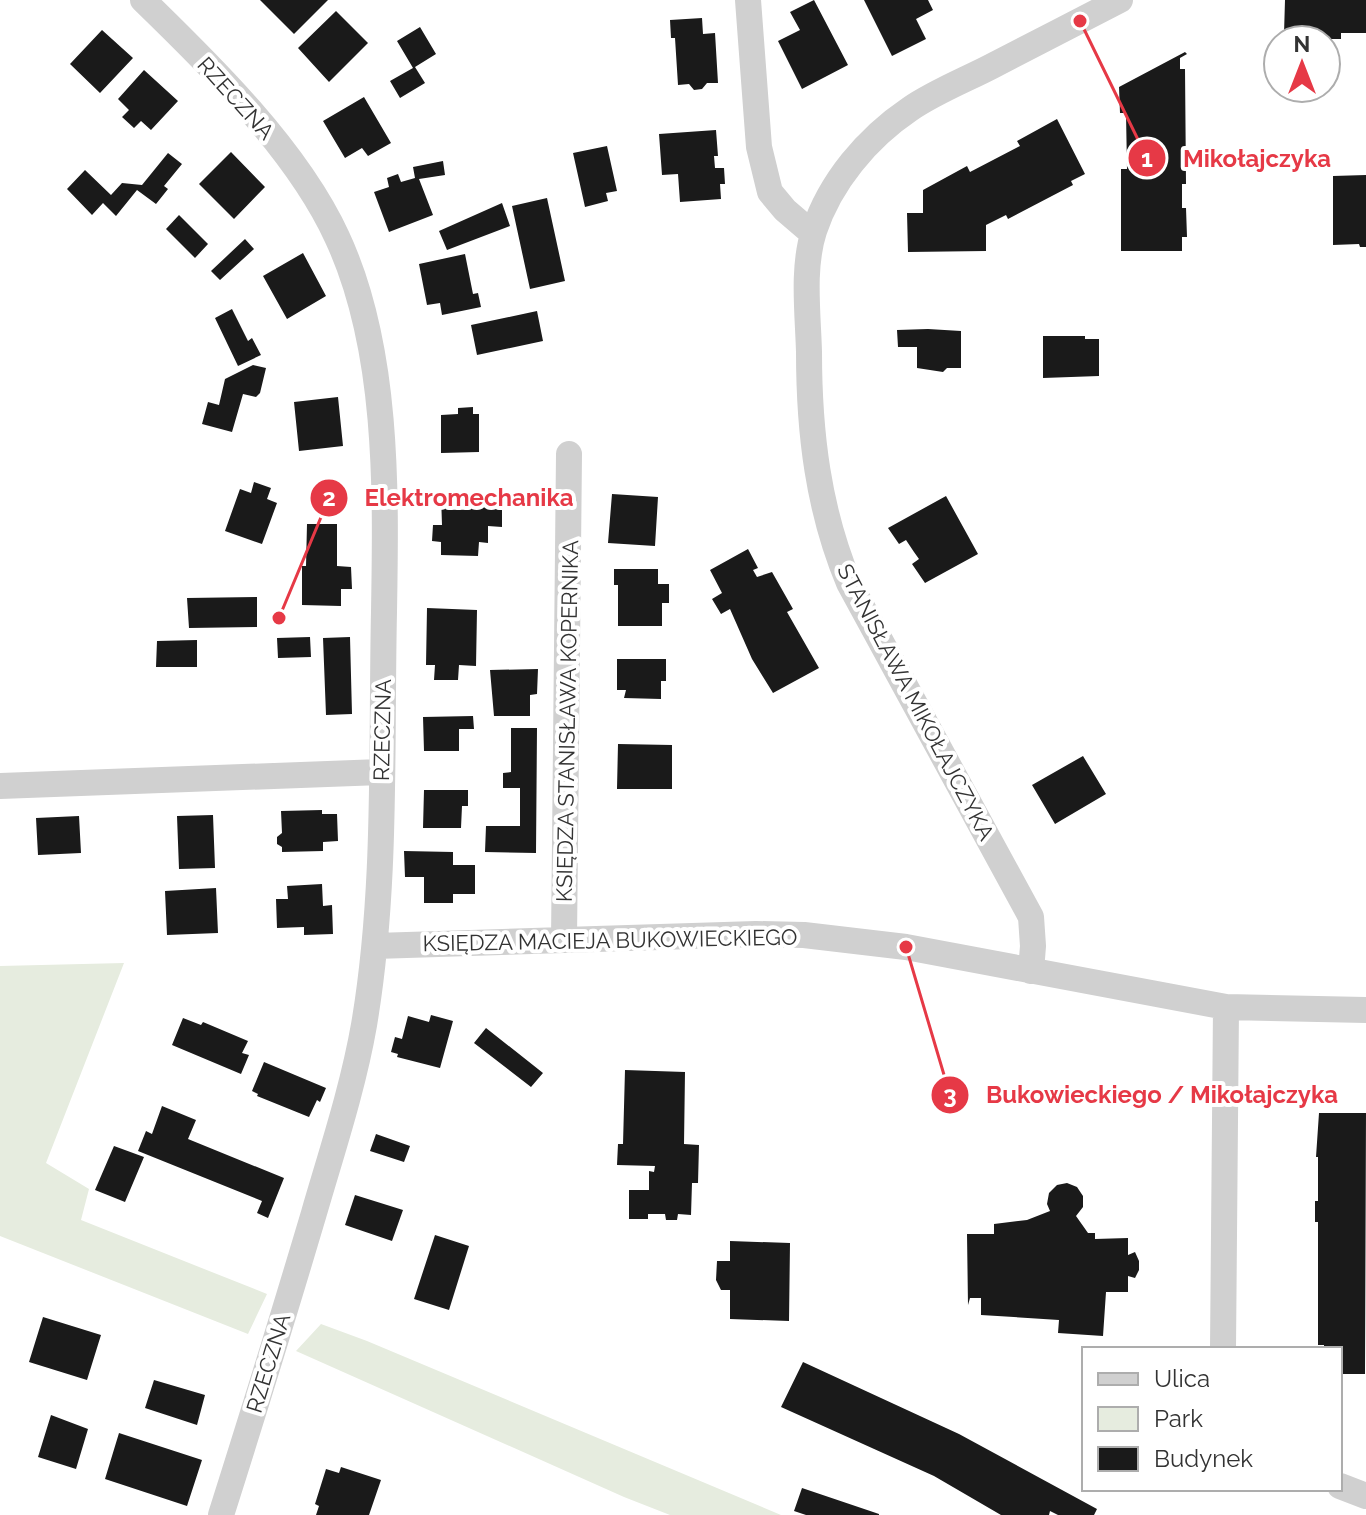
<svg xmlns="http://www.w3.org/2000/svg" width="1366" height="1515" font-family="Raleway,sans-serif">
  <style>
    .green { fill: #e6ecdf }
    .building { fill: #1a1a1a }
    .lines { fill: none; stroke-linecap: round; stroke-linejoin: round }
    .street { stroke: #d0d0d0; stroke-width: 26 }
    .labels { text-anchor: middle; stroke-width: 8; stroke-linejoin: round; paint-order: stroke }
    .street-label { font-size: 22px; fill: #333; stroke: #fff }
    .leader { fill: none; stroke: #e63946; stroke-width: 3 }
    .callout-dot { fill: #e63946; stroke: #fff; stroke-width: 3 }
    .mark-label { font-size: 24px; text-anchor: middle; font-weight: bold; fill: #fff }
    .callout-label { font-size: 24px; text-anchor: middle; font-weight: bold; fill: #e63946; stroke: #fff; stroke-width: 8; stroke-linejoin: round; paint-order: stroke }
  </style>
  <rect width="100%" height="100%" fill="#fff"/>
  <path class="green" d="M124 963 46 1163 89 1189 81 1220 267 1294 248 1334 0 1236V966Z
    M321 1324 367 1341 781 1515H670L624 1497 296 1351Z"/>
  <path class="building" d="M260 0H328L294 34Z
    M814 0 848 65 802 89 778 41 800 30 790 12Z
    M864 0H928L933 10 916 19 926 39 892 56Z
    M1285 0H1366V33H1341V39H1320V34H1284Z
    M336 11 368 43 329 82 298 48Z
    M702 18 703 34 715 33 718 83H707L702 89 694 90 689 84 678 85 675 38H671L670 20Z
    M420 27 436 54 415 67 425 83 400 98 390 81 413 68 397 41Z
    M102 30 133 58 100 93 70 64Z
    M1185 52 1187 54 1180 58V69H1185L1186 184H1182V208H1186L1187 237H1182V251H1121V169H1127L1126 113H1120L1119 87Z
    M144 70 178 101 151 130 141 121 134 128 122 117 129 110 118 99Z
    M364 97 391 143 368 156 362 148 345 158 323 121Z
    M1057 119 1085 174 1071 181 1073 185 1008 219 1006 215 986 225V251L908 252 907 213H923V190L967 166 970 172 1020 146 1017 141Z
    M716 130 718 156H714L715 168H724L725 184H720L721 199 680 202 678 174 662 175 659 134Z
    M607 146 617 191 606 193 608 201 585 207 573 153Z
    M231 152 265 187 234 219 199 184Z
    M168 153 182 164 164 186 168 189 156 204 137 190 116 216 103 203 92 215 67 189 85 170 111 195 122 183 142 185Z
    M443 161 445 175 419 179 433 215 389 232 374 192 389 187 387 178 398 174 401 182 415 178 413 167Z
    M1366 175V247H1360L1359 244 1333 245V176Z
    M547 198 565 281 530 289 512 206Z
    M502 203 510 226 447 250 439 231Z
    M179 215 208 244 195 258 166 229Z
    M245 239 254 249 220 280 211 271Z
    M303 253 326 296 287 319 263 276Z
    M465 254 473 294 478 293 481 307 442 315 440 303 427 305 419 264Z
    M232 309 248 341 252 338 261 355 238 366 215 318Z
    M537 311 543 341 477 355 471 325Z
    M928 329 961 331V368H947L943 372 917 368V347H898L897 330Z
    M1043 336H1085V339H1099V376L1043 378Z
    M253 365 266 368 260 393 256 397 243 394 232 432 202 424 208 402 219 405 225 379Z
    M338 397 343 446 299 451 294 402Z
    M473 407V414H479V452L441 453V415L458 414V408Z
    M254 482 271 488 267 499 277 503 262 544 225 531 240 489 251 493Z
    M612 494 658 497 655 546 608 543Z
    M441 495 502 496V527L488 526V543L479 542 478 556 441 555V542L432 541 433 525H442Z
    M946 496 978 554 925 583 912 564 919 559 914 552 906 540 899 544 888 528Z
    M307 524H337V566L351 567 352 589H341V606L302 605V566H306Z
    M748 549 758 568 753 570 757 577 772 572 793 609 787 612 819 668 773 693 752 659 730 609 721 614 712 599 722 593 710 570Z
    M614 569H658V584H669V603H662V626H618V585H614Z
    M257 597V627L189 628 187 598Z
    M427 608 477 610 476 666 459 665 458 680H434L435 665H426Z
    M310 637 311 657 278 658 277 638Z
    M350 637 352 714 326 715 323 638Z
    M197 640V667H156L157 641Z
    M617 659H666V681H661V699L624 698 626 690H617Z
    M538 669 537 694 530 695V716H494L490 670Z
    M473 716 474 729H459V751H424L423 717Z
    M511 728H537L536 853 485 852 486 826H520V788H503V773L511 772Z
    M618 744 672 745V789H617Z
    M1083 756 1106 794 1055 824 1032 785Z
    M424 790H468V806H462L461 828H423Z
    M322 810V814H337L338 841 323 842V851L282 852V847L277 844V837L282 833 281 811Z
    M213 815 215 868 179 869 177 816Z
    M79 816 81 853 38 855 36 818Z
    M404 851 453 852V865H475V894H453V903H424V877H405Z
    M322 884 323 906 332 905 333 934 304 935V927L277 928 276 899H288L287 886Z
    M216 888 218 933 167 935 165 891Z
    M431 1015 453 1021 440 1068 397 1057 398 1054 391 1052 395 1037 402 1039 408 1016 429 1022Z
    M183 1018 201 1025 203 1022 248 1041 242 1053 249 1055 241 1074 172 1045Z
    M486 1028 543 1073 531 1087 474 1043Z
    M264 1062 326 1088 320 1102 317 1100 309 1117 257 1096 258 1094 252 1091Z
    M625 1070 685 1072 684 1144 699 1145 698 1183H692L691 1215 678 1214 677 1220H666L665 1214H648V1219H629V1190H649V1171L654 1172 655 1166 617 1165 618 1144H623Z
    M162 1106 196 1120 188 1139 284 1178 268 1218 257 1213 262 1201 138 1151 146 1131 152 1134Z
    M1319 1113H1366L1365 1374H1340V1349H1324V1345H1318V1222H1315V1201H1318V1157H1316Z
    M376 1134 410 1146 404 1162 370 1151Z
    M114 1146 144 1157 125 1202 95 1190Z
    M1067 1183 1077 1187 1083 1196V1207L1076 1216 1088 1233H1095V1239L1128 1238V1255L1135 1252 1139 1261V1270L1135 1278 1128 1276V1292H1106L1103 1336 1058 1333 1059 1320 981 1315V1298H970L968 1305 967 1234H994V1224L1027 1220 1050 1211 1047 1204 1049 1193 1057 1185Z
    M355 1195 403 1210 392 1241 345 1225Z
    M435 1235 469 1246 449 1310 414 1299Z
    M730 1241 790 1243 789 1321 730 1319V1290H721L716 1280 717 1261H730Z
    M43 1317 101 1335 87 1380 29 1362Z
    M803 1362 959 1434 1097 1509 1094 1515H1058L1050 1511 1049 1515H1001L934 1476 781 1407Z
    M154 1380 205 1395 197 1425 145 1408Z
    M51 1415 88 1429 76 1469 38 1457Z
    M119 1433 202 1460 187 1506 105 1479Z
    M341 1467 381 1480 369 1515H316L319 1506 315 1504 326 1469 339 1473Z
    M802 1488 879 1514V1515H806L794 1511Z"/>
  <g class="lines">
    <path class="street" d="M143 0C211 66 297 150 337 237 389 348 386 492 384 612 381 749 387 889 364 1025 353 1088 332 1151 314 1213 284 1314 253 1414 221 1515
      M748 0 759 147 770 192 785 210 813 234
      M0 786 381 772
      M564 940 569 454
      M375 946 756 934 804 935 906 947 1226 1007 1366 1010
      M1031 971 1033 946 1031 917 849 583C818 509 809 432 809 352 808 314 802 268 814 231 830 182 867 138 910 109 936 91 968 79 996 64 1037 43 1079 21 1120 0
      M1223 1349 1226 1007
      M1340 1486 1366 1496"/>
  </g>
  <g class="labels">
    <g class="street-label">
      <text transform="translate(236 98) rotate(48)" y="8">RZECZNA</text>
      <text transform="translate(916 702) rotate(62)" y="8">STANISŁAWA MIKOŁAJCZYKA</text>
      <text transform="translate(567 721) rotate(-89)" y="8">KSIĘDZA STANISŁAWA KOPERNIKA</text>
      <text transform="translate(382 730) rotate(-89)" y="8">RZECZNA</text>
      <text transform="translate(610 940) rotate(-1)" y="8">KSIĘDZA MACIEJA BUKOWIECKIEGO</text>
      <text transform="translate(268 1363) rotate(-73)" y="8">RZECZNA</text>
    </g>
  </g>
  <path class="leader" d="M1080 21L1147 158M279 618L329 498M906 947L950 1095"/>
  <g class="callout-dot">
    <circle cx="1080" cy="21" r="8"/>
    <circle cx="279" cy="618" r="8"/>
    <circle cx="906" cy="947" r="8"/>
    <circle cx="1147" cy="158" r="20"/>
    <circle cx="329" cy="498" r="20"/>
    <circle cx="950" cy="1095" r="20"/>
  </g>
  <g class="mark-label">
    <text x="1147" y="167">1</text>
    <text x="329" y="506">2</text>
    <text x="950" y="1103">3</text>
  </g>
  <g class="callout-label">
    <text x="1257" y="167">Mikołajczyka</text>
    <text x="469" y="506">Elektromechanika</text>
    <text x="1162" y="1103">Bukowieckiego / Mikołajczyka</text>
  </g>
  <rect x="1082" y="1347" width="260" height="144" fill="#ffffff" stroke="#adadad" stroke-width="2"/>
  <rect x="1098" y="1373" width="40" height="12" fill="#d0d0d0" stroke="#adadad" stroke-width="2"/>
  <text x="1154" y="1387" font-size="24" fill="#333333">Ulica</text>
  <rect x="1098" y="1407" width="40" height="24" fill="#e6ecdf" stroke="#adadad" stroke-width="2"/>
  <text x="1154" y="1427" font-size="24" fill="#333333">Park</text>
  <rect x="1098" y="1447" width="40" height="24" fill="#1a1a1a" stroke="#adadad" stroke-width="2"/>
  <text x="1154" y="1467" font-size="24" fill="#333333">Budynek</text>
  <g transform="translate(1302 64)"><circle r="38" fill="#ffffff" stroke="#adadad" stroke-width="2"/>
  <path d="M0-6L14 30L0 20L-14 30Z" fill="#e63946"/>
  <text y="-12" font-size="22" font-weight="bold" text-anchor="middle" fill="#333333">N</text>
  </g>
</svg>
